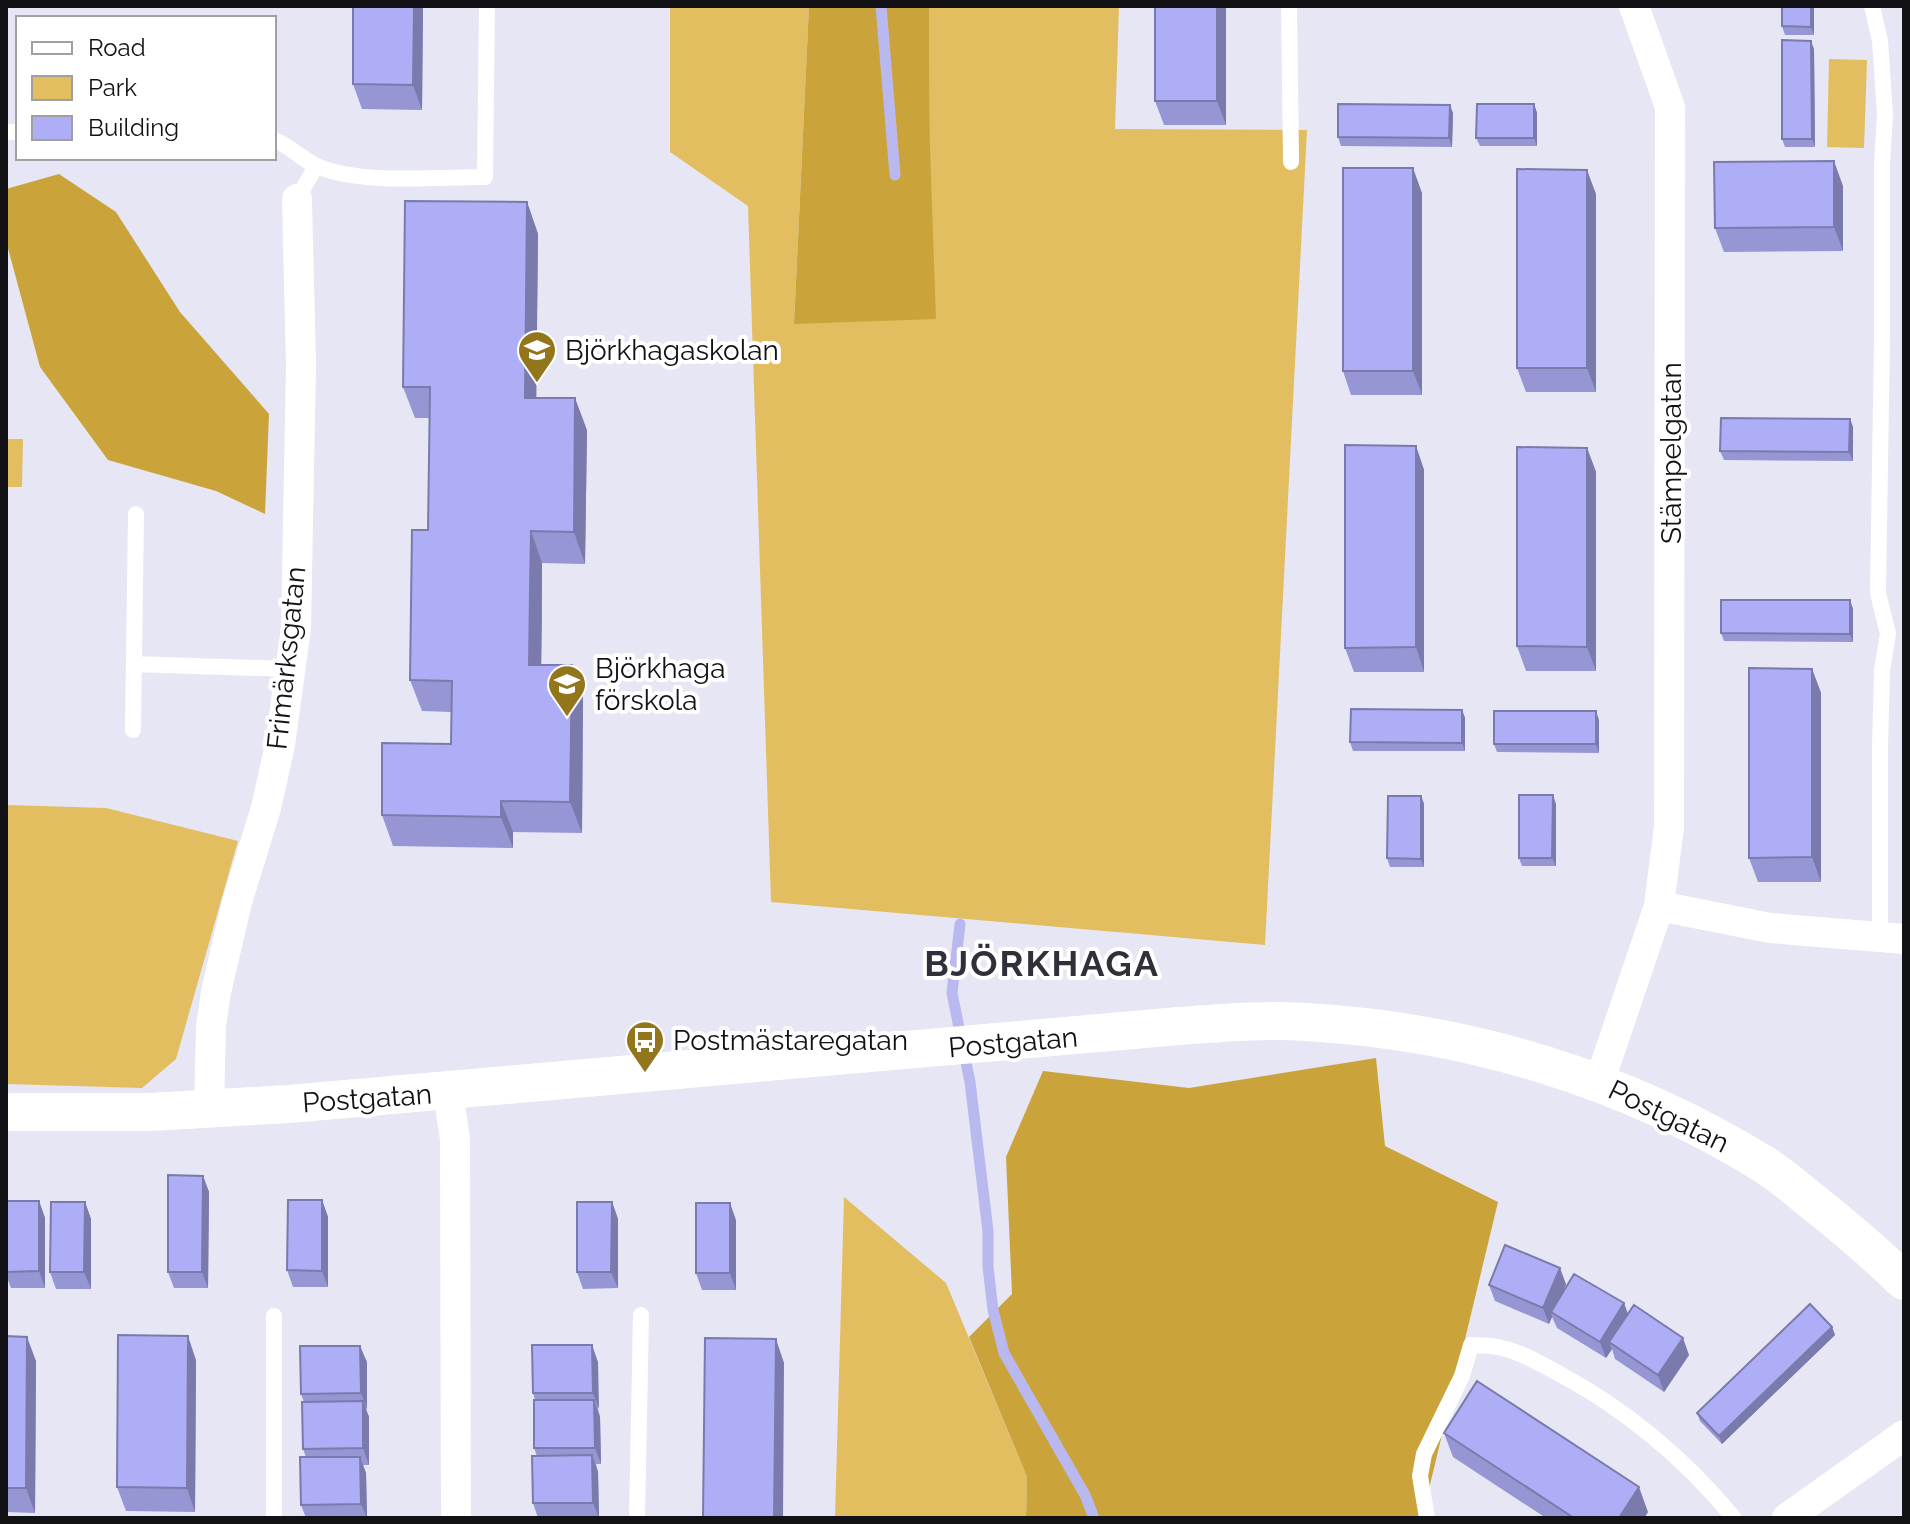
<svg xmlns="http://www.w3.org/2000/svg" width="1910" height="1524" font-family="Raleway,sans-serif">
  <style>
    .green { fill: #e2be61 }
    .forest { fill: #caa43a }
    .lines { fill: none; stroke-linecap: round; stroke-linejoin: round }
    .stream { stroke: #b9b9f0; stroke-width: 11 }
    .service { stroke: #fff; stroke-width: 16 }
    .minor { stroke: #fff; stroke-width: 30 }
    .tertiary { stroke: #fff; stroke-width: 38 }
    .wall { fill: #9696d4 }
    .shaded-wall { fill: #7a7aac }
    .building { fill: #aeaef6; stroke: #7a7aac; stroke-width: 2 }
    .labels { text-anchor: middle; stroke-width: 8; stroke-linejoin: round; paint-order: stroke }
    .poi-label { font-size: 28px; fill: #121216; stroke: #fff; text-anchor: start }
    .street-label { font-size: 28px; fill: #121216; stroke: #fff }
    .district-label { font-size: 36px; font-weight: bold; letter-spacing: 2px; fill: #30303b; stroke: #fff }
  </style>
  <rect width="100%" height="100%" fill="#e6e6f4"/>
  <path class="green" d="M670 6H809L794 323 930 148 929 6H1119L1115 129 1307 130 1265 945 771 902 748 206 670 152Z
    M1829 59 1867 60 1864 148 1827 147Z
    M6 439H23L22 487H6Z
    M6 805 106 808 238 841 176 1059 142 1088 6 1084Z
    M844 1197 946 1283 1027 1477 1026 1518H835Z"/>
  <path class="forest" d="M809 6H929L930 148 936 319 794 324Z
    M59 174 116 212 180 312 269 414 265 514 216 491 108 460 40 367 6 241V189Z
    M1376 1058 1385 1146 1498 1202 1422 1518H1026L1027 1477 969 1337 1012 1294 1006 1157 1043 1071 1189 1088Z"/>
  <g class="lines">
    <path class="stream" d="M881 6 895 175
      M960 924 952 993 970 1082 988 1231V1267L993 1310 1004 1353 1085 1495 1094 1518"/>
    <path class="service" d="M1289 6 1291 162
      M1872 6 1880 41 1885 115 1882 163V337L1878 593 1888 634 1882 670 1880 746V938
      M6 132H18
      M274 140C291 146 301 159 317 166 360 185 438 177 485 177L487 6
      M297 199 316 166
      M134 664 291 669
      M133 730 136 514
      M274 1518V1316
      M637 1518 641 1315
      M1427 1518 1420 1476 1424 1454 1462 1376 1471 1345C1481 1346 1493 1345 1502 1348 1521 1352 1541 1364 1558 1373 1627 1410 1685 1459 1734 1518"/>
    <path class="minor" d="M1659 906 1770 928 1904 939
      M1599 1083 1659 906 1669 827 1670 107 1634 6
      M448 1092 455 1139 456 1518
      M209 1108 211 1026 216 992 237 902 266 808 280 745 296 628 301 365 297 199
      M1787 1518 1904 1435"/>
    <path class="tertiary" d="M6 1112H150L289 1104 1179 1026C1221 1023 1264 1019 1306 1022 1468 1031 1626 1079 1765 1165 1780 1174 1794 1187 1808 1198 1841 1224 1874 1252 1904 1281"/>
  </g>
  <path class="wall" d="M353 6H423L422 110 362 109 353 84Z
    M1155 6H1226V125H1164L1155 101Z
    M1782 6H1814V35H1785L1782 26Z
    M1814 49 1815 147H1785L1782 139Z
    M1534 104 1537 113V146H1480L1476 138Z
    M1453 113 1452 147 1341 146 1338 137Z
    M1843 186V251L1724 252 1715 228Z
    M1422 193V395H1351L1343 371Z
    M1596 194V392H1526L1517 368Z
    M527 202 538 234 536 398 587 430 585 564 542 563V621L541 665H572L583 697 582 833 513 832V848L393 846 382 815 451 744V712L422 711 410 680 428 530 430 418H415L403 387Z
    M1850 419 1853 427V461L1724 460 1720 451Z
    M1416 446 1424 470V672H1354L1345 648Z
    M1587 448 1596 472V671H1526L1517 646Z
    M1850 600 1853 609V642L1724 641 1721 633Z
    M1812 669 1821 693V882H1758L1749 858Z
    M1462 710 1465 718V751H1353L1350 742Z
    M1599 720V753L1497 752 1494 744Z
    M1421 796 1424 804V867H1390L1387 858Z
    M1556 804V866H1522L1519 858Z
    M203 1176 209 1192 208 1288H174L168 1272Z
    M322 1200 328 1217V1287H293L287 1270Z
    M6 1201H39L45 1218V1288H11L6 1275Z
    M85 1202 91 1219V1289H56L50 1272Z
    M612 1202 618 1219V1288L583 1289 577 1272Z
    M736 1220V1290H702L696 1273Z
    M1566 1284 1563 1291 1624 1303 1628 1315 1689 1355 1664 1392 1615 1359 1612 1349 1606 1358 1557 1328 1552 1317 1549 1324 1495 1301 1489 1285Z
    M1832 1327 1835 1335 1722 1444 1700 1421 1697 1413Z
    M6 1336 36 1361 35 1513 6 1512Z
    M196 1360 195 1512 126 1511 117 1487Z
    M367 1362 366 1410 369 1417V1465H363L366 1473 367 1518H306L301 1505 306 1457 303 1449 304 1402 301 1394Z
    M598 1362V1409L600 1417 601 1464H596L598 1472 599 1518H538L533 1503 537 1456 534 1448 535 1400 533 1393Z
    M1444 1433 1648 1512 1644 1518H1546L1453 1457Z"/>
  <path class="shaded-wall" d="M414 6H423L422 110 413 85Z
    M1217 6H1226V125L1217 101Z
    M1811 6H1814V35L1811 27Z
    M1811 41 1814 49 1815 147 1812 139Z
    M1534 104 1537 113V146L1534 138Z
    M1450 105 1453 113 1452 147 1449 138Z
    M1834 161 1843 186V251L1834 227Z
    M1413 168 1422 193V395L1413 371Z
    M1587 170 1596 194V392L1587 368Z
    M527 202 538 234 536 429 525 398Z
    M575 398 587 430 585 564 574 532Z
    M1850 419 1853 427V461L1849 452Z
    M1416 446 1424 470V672L1416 647Z
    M1587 448 1596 472V671L1587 647Z
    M531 531 542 563 541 697 529 665Z
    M1850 600 1853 609V642L1850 634Z
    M572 665 583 697 582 833 570 802Z
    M1812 669 1821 693V882L1812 857Z
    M1462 710 1465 718V751L1462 743Z
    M1596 711 1599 720V753L1596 744Z
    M1553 795 1556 804V866L1552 858Z
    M1421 796 1424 804V867L1421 859Z
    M501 801 513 832V848L501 817Z
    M203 1176 209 1192 208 1288 202 1272Z
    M322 1200 328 1217V1287L322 1271Z
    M39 1201 45 1218V1288L39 1271Z
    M85 1202 91 1219V1289L84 1272Z
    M612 1202 618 1219V1288L611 1272Z
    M730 1203 736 1220V1290L730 1273Z
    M1560 1268 1566 1284 1554 1314 1551 1312 1552 1317 1549 1324 1543 1308Z
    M1624 1303 1630 1320 1609 1342 1612 1349 1606 1358 1600 1342Z
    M1832 1327 1835 1335 1722 1444 1719 1436Z
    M188 1336 196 1360 195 1512 187 1488Z
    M27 1337 36 1361 35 1513 26 1488Z
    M1683 1338 1689 1355 1664 1392 1658 1375Z
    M776 1339 784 1363 783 1518H774Z
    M592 1345 598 1362 599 1409 593 1393Z
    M360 1346 367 1362V1410L361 1393Z
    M594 1400 600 1417 601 1464 595 1448Z
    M363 1401 369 1417V1465L363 1448Z
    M592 1455 598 1472 599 1518 593 1503Z
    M360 1457 366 1473 367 1518 361 1504Z
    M1639 1487 1648 1512 1644 1518H1619Z"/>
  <path class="building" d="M353 6H414L413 85 353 84Z
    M1155 6H1217V101H1155Z
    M1782 6H1811V27L1782 26Z
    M1782 40 1811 41 1812 139H1782Z
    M1338 104 1450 105 1449 138 1338 137Z
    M1477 104H1534V138H1476Z
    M1834 161V227L1715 228 1714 162Z
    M1343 168H1413V371H1343Z
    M1517 169 1587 170V368H1517Z
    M405 201 527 202 525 398H575L574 532 531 531 530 590 529 665H572L570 802 501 801V817L382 815V743L451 744 452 681 410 680 412 530H428L430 387H403Z
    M1721 418 1850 419 1849 452 1720 451Z
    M1345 445 1416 446V647L1345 648Z
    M1517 447 1587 448V647L1517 646Z
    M1721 600H1850V634L1721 633Z
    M1749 668 1812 669V857L1749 858Z
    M1351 709 1462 710V743L1350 742Z
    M1494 711H1596V744H1494Z
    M1519 795H1553L1552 858H1519Z
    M1388 796H1421V859L1387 858Z
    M168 1175 203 1176 202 1272H168Z
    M288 1200H322V1271L287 1270Z
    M6 1201H39V1271L6 1272Z
    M51 1202H85L84 1272H50Z
    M577 1202H612L611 1272H577Z
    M696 1203H730V1273H696Z
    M1505 1245 1560 1268 1543 1308 1489 1285Z
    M1574 1274 1624 1303 1600 1342 1551 1312Z
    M1810 1304 1832 1327 1719 1436 1697 1413Z
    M1634 1305 1683 1338 1658 1375 1609 1342Z
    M118 1335 188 1336 187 1488 117 1487Z
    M6 1336 27 1337 26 1488H6Z
    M705 1338 776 1339 774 1518H703Z
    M532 1345H592L593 1393H533Z
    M300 1346H360L361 1393 301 1394Z
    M1477 1381 1639 1487 1619 1518H1574L1444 1433Z
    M534 1400H594L595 1448H534Z
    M363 1401V1448L303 1449 302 1402Z
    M592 1455 593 1503H533L532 1456Z
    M300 1457H360L361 1504 301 1505Z"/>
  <defs>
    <g id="school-pin" transform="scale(2)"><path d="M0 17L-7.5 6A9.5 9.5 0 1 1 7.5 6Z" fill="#93751c" stroke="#fff"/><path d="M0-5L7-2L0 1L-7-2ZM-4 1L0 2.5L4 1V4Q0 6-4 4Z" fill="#fff"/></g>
    <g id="bus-pin" transform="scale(2)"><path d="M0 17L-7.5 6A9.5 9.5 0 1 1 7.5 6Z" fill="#93751c" stroke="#fff"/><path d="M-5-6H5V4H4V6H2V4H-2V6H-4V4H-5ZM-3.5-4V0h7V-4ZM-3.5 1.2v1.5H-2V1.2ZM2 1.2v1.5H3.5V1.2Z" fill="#fff"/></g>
  </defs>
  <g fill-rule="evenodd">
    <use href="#school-pin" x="537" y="350"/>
    <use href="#school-pin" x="567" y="684"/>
    <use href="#bus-pin" x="645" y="1040"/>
  </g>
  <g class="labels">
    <g class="poi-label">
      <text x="565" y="360">Björkhagaskolan</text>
      <text x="595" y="678">Björkhaga<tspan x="595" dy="32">förskola</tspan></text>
      <text x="673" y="1050">Postmästaregatan</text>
    </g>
    <g class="street-label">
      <text transform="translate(1671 453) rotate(-90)" y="10">Stämpelgatan</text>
      <text transform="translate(286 658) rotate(-84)" y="10">Frimärksgatan</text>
      <text transform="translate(1013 1042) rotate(-5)" y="10">Postgatan</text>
      <text transform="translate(367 1098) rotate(-4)" y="10">Postgatan</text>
      <text transform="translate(1669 1116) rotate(26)" y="10">Postgatan</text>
    </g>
    <g class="district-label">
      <text x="1042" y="976">BJÖRKHAGA</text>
    </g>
  </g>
  <rect width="1910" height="1524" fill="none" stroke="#121216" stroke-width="16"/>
  <rect x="16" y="16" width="260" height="144" fill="#ffffff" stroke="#a0a0a2" stroke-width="2"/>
  <rect x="32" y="42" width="40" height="12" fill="#ffffff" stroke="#a0a0a2" stroke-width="2"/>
  <text x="88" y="56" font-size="24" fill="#121216">Road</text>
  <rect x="32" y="76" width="40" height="24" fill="#e2be61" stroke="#a0a0a2" stroke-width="2"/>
  <text x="88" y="96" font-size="24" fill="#121216">Park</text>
  <rect x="32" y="116" width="40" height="24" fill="#aeaef6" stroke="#a0a0a2" stroke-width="2"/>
  <text x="88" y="136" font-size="24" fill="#121216">Building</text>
</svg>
